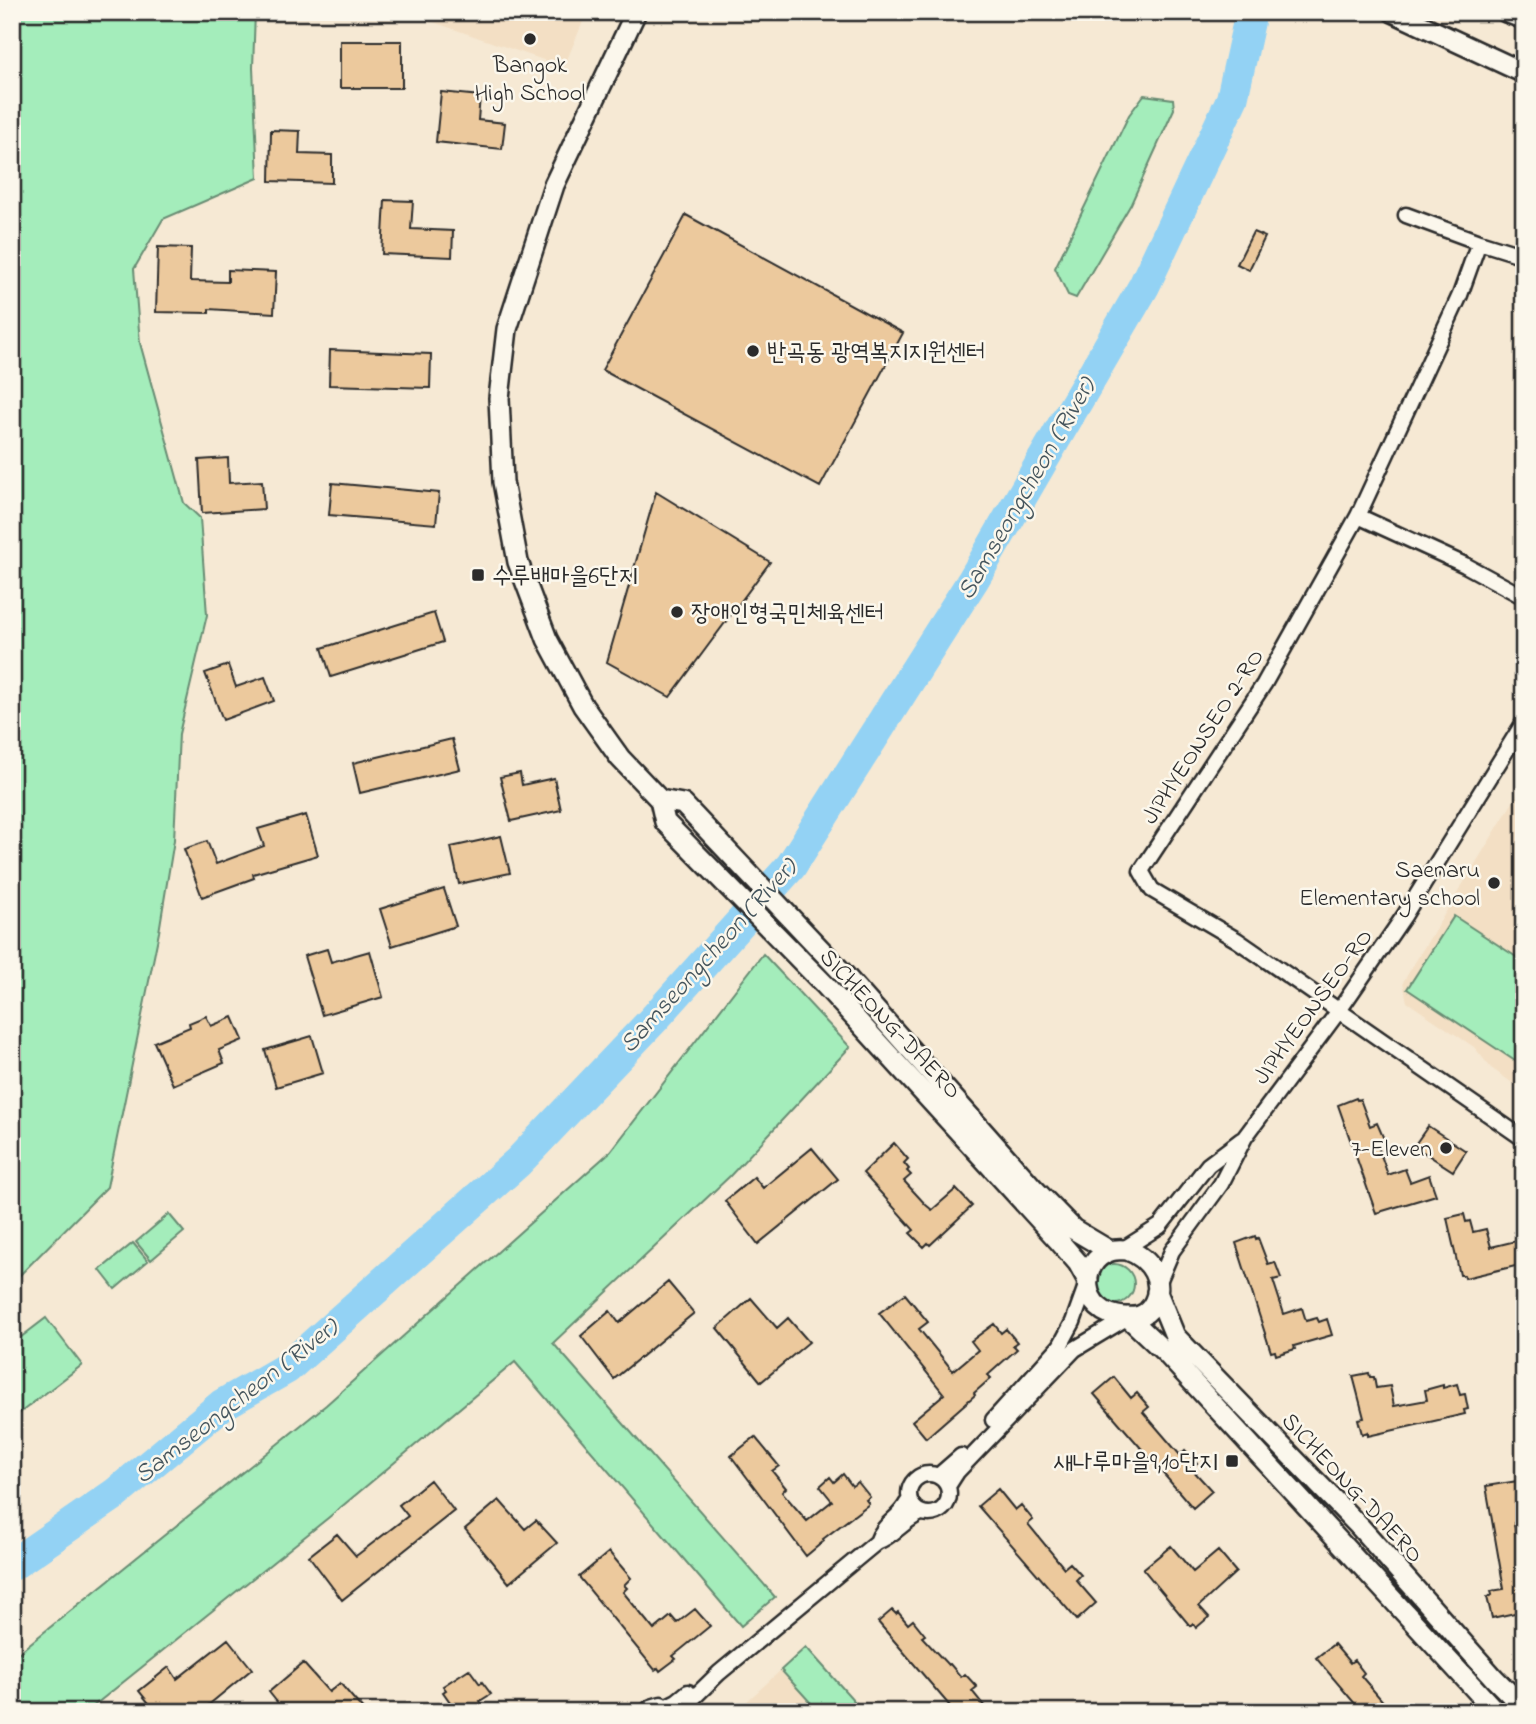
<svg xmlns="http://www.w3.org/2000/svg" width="1536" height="1724" font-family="'Indie Flower','Poor Story',sans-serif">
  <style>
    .built { fill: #f3dfc4 }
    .green { fill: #a4edbb; stroke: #688c73; stroke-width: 2 }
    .water { fill: #93d2f4; stroke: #698fa4; stroke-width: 2 }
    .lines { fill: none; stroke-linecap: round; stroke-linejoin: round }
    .river { stroke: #93d2f4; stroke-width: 32 }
    .building { fill: #ecc99d; stroke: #2b2b2b; stroke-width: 2 }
    .street-casing { stroke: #2b2b2b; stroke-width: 19 }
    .secondary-casing { stroke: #2b2b2b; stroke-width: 24 }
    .street { stroke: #fbf7ec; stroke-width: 14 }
    .secondary { stroke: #fbf7ec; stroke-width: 19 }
    .poi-dot { fill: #2b2b2b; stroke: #fbf7ec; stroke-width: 2.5 }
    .labels { text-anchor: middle; stroke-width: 5; stroke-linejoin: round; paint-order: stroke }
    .poi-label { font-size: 24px; fill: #2b2b2b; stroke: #fbf7ec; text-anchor: start }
    .street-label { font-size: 24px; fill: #2b2b2b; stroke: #fbf7ec }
    .water-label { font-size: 26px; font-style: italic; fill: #45555d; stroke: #fbf7ec }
  </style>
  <rect width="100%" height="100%" fill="#f6e9d4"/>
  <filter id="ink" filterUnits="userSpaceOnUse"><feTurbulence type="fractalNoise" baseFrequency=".0143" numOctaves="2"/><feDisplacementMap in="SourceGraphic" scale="14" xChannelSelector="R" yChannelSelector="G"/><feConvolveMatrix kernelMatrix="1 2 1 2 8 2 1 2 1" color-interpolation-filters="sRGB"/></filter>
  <g filter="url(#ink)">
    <path class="built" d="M404 12H587L564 67Z
      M1524 784V1091L1491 1068 1474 1047 1407 1002 1403 982Z
      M781 1670 819 1712H735L742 1706Z"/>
    <path class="green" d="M12 12H255L253 68 258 178 163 219 134 269 140 343 184 503 200 518 207 615 179 734 174 840 159 932 107 1187 12 1283Z
      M1144 95 1173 99 1174 109 1131 204 1076 298 1068 295 1055 268 1129 115Z
      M1454 916 1524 962V1067L1407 989Z
      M763 954 850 1047 730 1176 553 1343 775 1597 741 1626 515 1362 328 1518 86 1712H12V1658L326 1405 611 1151Z
      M169 1214 184 1232 151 1260 136 1242Z
      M133 1243 148 1261 115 1289 100 1270Z
      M1094 1284a20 20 0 1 1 40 0a20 20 0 1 1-40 0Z
      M46 1318 82 1365 12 1419V1344Z
      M806 1647 864 1712H819L781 1670Z"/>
    <path class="water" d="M1187 193 1191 207 1171 248 1158 254 1153 243 1176 196Z"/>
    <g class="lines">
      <path class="river" d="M12 1565 115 1494 222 1405 287 1368 518 1162 653 1020 791 866 973 580 1144 286 1232 99 1251 12"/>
    </g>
    <path class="building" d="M340 41H402V88H340Z
      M441 92 480 96 478 120 505 123 502 149 436 142Z
      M271 130 300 131 299 154 332 155V183L270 181Z
      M385 200 413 201 411 229 453 231 452 257 382 254Z
      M686 215 903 333 820 487 602 370Z
      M1253 232 1265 237 1249 270 1237 264Z
      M158 247 191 248 190 281 228 282V270L276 272 274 313 209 309V313L156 312Z
      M330 350 431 354 430 388 329 385Z
      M228 458 229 483 262 481 264 509 202 513 199 460Z
      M332 483 439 493 436 524 329 515Z
      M656 492 770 562 670 697 607 662Z
      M434 613 443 642 331 677 322 648Z
      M228 665 236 687 265 677 274 701 223 720 205 673Z
      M452 739 460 769 360 793 353 763Z
      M520 773 522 785 554 778 561 810 511 821 500 777Z
      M306 815 318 855 253 874 254 878 202 897 184 849 207 841 216 864 264 846 258 829Z
      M501 836 510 873 459 884 451 847Z
      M444 889 456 926 392 946 380 909Z
      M327 949 331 962 370 951 383 997 322 1015 304 956Z
      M206 1016 211 1026 233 1017 243 1040 219 1050 224 1063 173 1085 154 1042 190 1027 189 1023Z
      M312 1036 323 1073 276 1087 265 1050Z
      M1356 1098 1357 1100 1360 1099 1370 1126 1377 1123 1384 1139 1376 1141 1388 1175 1405 1169 1410 1182 1429 1175 1436 1195 1376 1213 1338 1105Z
      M1428 1126 1466 1151 1453 1171 1414 1146Z
      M894 1143 908 1159 904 1163 909 1169 907 1171 911 1175 904 1181 926 1205 932 1210 956 1189 972 1206 930 1245 928 1243 924 1247 910 1233 914 1230 863 1173Z
      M812 1148 838 1179 758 1244 725 1201 754 1177 763 1188Z
      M1464 1214 1466 1222 1470 1221 1473 1232 1486 1229 1491 1247 1524 1239V1264L1465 1278 1464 1275H1460L1447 1218Z
      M1255 1236 1256 1239 1258 1238 1268 1264 1275 1262 1281 1278 1273 1280 1284 1314 1302 1308 1306 1321 1317 1318 1319 1322 1327 1319 1332 1335 1294 1346 1295 1349 1276 1355 1275 1351 1271 1352 1236 1243Z
      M668 1282 694 1313 614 1379 581 1336 610 1311 619 1323Z
      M905 1294 928 1322 919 1329 953 1371 978 1350 971 1341 994 1324 1001 1333 1006 1329 1017 1342 1013 1345 1017 1349 988 1375 991 1378 974 1393 975 1395 926 1438 912 1421 944 1394 879 1313Z
      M751 1298 777 1328 788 1318 809 1342 761 1382 717 1328Z
      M1369 1373 1370 1377H1374L1376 1388 1390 1386 1394 1406 1427 1400 1425 1390 1443 1385V1388L1457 1384 1460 1395 1465 1394 1468 1409 1464 1410 1465 1414 1368 1436V1432L1362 1434 1358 1419 1364 1418 1353 1376Z
      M1114 1377 1131 1398 1137 1393 1149 1407 1143 1412 1180 1455 1185 1450 1197 1463 1191 1468 1212 1491 1193 1508 1094 1394Z
      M755 1437 779 1466 772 1471 786 1488 782 1492 807 1521 832 1501 820 1486 830 1477 834 1482 843 1474 852 1486 858 1482 870 1497 866 1500 869 1504 823 1539 824 1541 806 1556 731 1456Z
      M430 1480 454 1511 342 1600 309 1556 337 1534 356 1556 408 1516 399 1505Z
      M1524 1480V1512L1520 1513 1521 1522 1514 1523 1524 1578V1611L1492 1618 1487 1597 1492 1595 1491 1591 1504 1589 1486 1486Z
      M998 1489 1015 1510 1021 1505 1033 1520 1028 1524 1064 1568 1070 1563 1081 1575 1076 1580 1096 1603 1077 1620 978 1506Z
      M499 1500 525 1529 536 1520 557 1543 509 1583 465 1529Z
      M1171 1546 1193 1572 1218 1551 1236 1572 1199 1606 1209 1617 1196 1628 1193 1623 1190 1626 1143 1569Z
      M609 1552 631 1578 624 1585 627 1588 623 1592 654 1630 671 1616 677 1623 695 1609 710 1626 673 1656 676 1659 660 1671 658 1668 655 1670 579 1577Z
      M892 1610 896 1614 898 1612 908 1624 913 1620 925 1635 922 1637 948 1665 950 1664 961 1677 965 1674 977 1687 972 1691 989 1712H955L878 1622Z
      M228 1639 252 1669 200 1712H156L139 1691 169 1667 177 1679Z
      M1334 1644 1350 1663 1354 1660 1364 1673 1361 1676 1392 1712H1362L1316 1658Z
      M303 1663 329 1692 340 1683 365 1712H285L269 1692Z
      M469 1669 480 1684 482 1682 491 1694 480 1701 488 1712H457L443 1692 446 1690 443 1686Z"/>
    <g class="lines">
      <g class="street-casing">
        <path id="street" d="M1406 215 1479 242 1524 256
          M1479 242 1460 295 1358 516 1264 684 1141 871 1152 890 1237 940 1524 1139
          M1358 516 1465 565 1524 597
          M1122 1250 1160 1226 1208 1165 1241 1140
          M1158 1284 1172 1251 1221 1184 1245 1137 1338 1012 1404 916 1524 722
          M993 1420 1060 1346 1073 1322 1087 1283
          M909 1494a20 20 0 1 1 40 0a20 20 0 1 1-40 0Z
          M938 1476 961 1456
          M948 1486 957 1472 1075 1349 1128 1317
          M877 1542C884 1522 898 1520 907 1503
          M667 1706 677 1701 688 1692
          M646 1712 651 1707 661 1704 672 1710
          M679 1712 719 1673 877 1542C894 1536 904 1520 921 1513"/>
      </g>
      <g class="secondary-casing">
        <path id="secondary" d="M636 12 554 185 507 329 499 398 503 482 518 562 547 639 583 706 620 758 660 800 665 822 824 984 1058 1240 1078 1263 1088 1281
          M1393 12 1524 73
          M1506 12 1524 19
          M660 800 683 804 840 970 1034 1189 1073 1229 1110 1251
          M1127 1250C1150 1258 1167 1282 1152 1306 1145 1317 1135 1318 1124 1317 1079 1314 1077 1261 1111 1251 1116 1249 1122 1250 1127 1250Z
          M1157 1292 1175 1336 1360 1527 1494 1678 1524 1708
          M1128 1317 1166 1353 1496 1712"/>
      </g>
      <use href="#street" class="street"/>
      <use href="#secondary" class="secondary"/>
    </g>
  </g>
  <g class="poi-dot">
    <circle cx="530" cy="39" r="7"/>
    <circle cx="753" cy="351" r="7"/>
    <rect x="471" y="568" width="14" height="14" rx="3.5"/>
    <circle cx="677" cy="612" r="7"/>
    <circle cx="1494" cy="883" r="7"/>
    <circle cx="1446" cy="1148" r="7"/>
    <rect x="1225" y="1454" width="14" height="14" rx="3.5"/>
  </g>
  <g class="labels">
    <g class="poi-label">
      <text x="530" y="72" text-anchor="middle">Bangok<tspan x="530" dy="28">High School</tspan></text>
      <text x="767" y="359">반곡동 광역복지지원센터</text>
      <text x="492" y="583">수루배마을6단지</text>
      <text x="691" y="620">장애인형국민체육센터</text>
      <text x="1480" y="877" text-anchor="end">Saenaru<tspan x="1480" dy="28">Elementary school</tspan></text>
      <text x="1432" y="1156" text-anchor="end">7-Eleven</text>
      <text x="1218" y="1469" text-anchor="end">새나루마을9,10단지</text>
    </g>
    <g class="street-label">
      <text transform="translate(1202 736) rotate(-57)" y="8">JIPHYEONSEO 2-RO</text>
      <text transform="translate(1312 1006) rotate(-54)" y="8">JIPHYEONSEO-RO</text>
      <text transform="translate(891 1023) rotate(47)" y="8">SICHEONG-DAERO</text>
      <text transform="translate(1353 1487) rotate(47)" y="8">SICHEONG-DAERO</text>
    </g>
    <g class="water-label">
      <text transform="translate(1025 488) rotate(-60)" y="9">Samseongcheon (River)</text>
      <text transform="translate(707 955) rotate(-48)" y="9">Samseongcheon (River)</text>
      <text transform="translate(235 1400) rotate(-38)" y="9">Samseongcheon (River)</text>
    </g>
  </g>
  <rect width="1536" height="1724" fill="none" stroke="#fbf7ec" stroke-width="42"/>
  <rect x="21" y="21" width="1494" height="1682" fill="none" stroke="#2b2b2b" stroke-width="2.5" filter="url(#ink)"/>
</svg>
